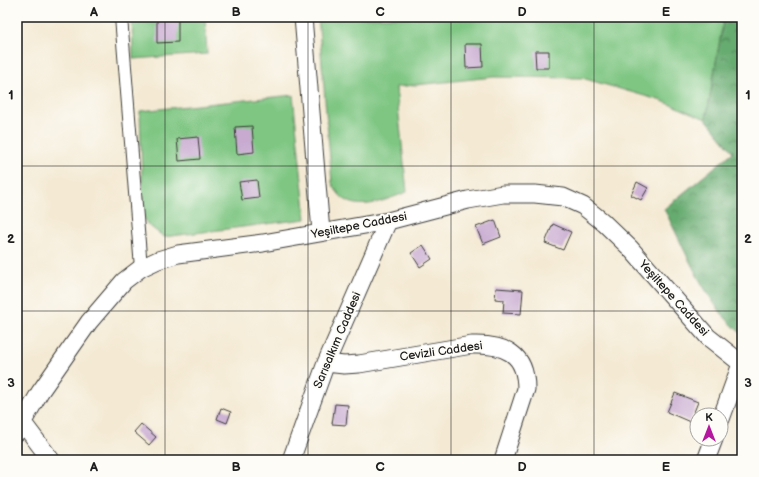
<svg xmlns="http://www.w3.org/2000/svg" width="759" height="477" font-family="'Balsamiq Sans',sans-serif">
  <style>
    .green { fill: #7ec682; stroke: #4d714f }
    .forest { fill: url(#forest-crowns); stroke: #416446 }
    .building { fill: #c8aad1 }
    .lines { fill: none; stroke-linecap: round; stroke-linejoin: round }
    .street-casing { stroke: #3c3b38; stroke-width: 14 }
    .secondary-casing { stroke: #3c3b38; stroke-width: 19 }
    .street { stroke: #fff; stroke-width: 12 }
    .secondary { stroke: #fff; stroke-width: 17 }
    .grid { fill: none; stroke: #1c1c1c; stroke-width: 1; stroke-opacity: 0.55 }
    .labels { text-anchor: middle; stroke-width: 4; stroke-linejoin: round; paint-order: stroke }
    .street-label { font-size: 12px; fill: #1c1c1c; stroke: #fdfcf7 }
    .neatline { fill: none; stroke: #1c1c1c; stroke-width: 1.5 }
    .grid-label { font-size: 13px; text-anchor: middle; font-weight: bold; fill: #1c1c1c }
  </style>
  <defs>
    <pattern id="forest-crowns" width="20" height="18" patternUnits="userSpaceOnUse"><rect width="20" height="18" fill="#66ab70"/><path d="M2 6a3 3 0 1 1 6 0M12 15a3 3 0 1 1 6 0" fill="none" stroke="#538a5b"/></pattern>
  </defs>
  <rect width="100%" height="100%" fill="#fdfcf7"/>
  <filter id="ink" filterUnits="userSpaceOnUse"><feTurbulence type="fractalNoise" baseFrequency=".025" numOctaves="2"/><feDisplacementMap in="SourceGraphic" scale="8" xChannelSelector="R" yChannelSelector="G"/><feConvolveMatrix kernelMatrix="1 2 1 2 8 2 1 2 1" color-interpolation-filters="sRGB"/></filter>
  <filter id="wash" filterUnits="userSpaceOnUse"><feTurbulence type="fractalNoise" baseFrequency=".012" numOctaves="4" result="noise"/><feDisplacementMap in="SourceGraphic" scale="16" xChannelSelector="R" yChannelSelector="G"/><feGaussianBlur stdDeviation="0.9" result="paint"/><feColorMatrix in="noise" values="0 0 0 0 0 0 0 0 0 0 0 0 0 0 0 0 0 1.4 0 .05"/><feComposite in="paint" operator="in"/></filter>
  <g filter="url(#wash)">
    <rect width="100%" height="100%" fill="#f4ead4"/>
    <path class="green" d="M132 17H205L207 54 133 59Z
      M318 17H724L706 119 662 101 582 78 493 77 396 87 407 192C380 202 348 218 332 183Z
      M293 95 306 219 164 237 147 224 143 215 140 111Z"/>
    <path class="forest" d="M724 17 742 18V334C706 306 685 249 664 209L733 152 706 119Z"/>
    <g id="blocks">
      <path class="building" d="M178 18V42L157 43V19Z
        M465 44H482L483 67 466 68Z
        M535 51H549V68H536Z
        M252 126 254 152 237 154 235 127Z
        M198 137 200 159 179 161 177 139Z
        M257 180 259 198 242 200 239 182Z
        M637 182 648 188 641 200 631 195Z
        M495 220 501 237 483 244 476 227Z
        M553 224 571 232 563 250 545 243Z
        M423 245 432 259 420 267 411 253Z
        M496 288 523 290 521 314 503 313 504 300 495 299Z
        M675 393 698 402 690 422 667 412Z
        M335 404 348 405 346 425 332 424Z
        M221 408 231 412 227 423 217 419Z
        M141 424 156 437 149 445 134 432Z"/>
    </g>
  </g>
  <g filter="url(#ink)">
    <use href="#blocks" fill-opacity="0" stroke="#3c3b38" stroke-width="1"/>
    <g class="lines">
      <g class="street-casing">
        <path id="street" d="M121 17 141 268"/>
      </g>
      <g class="secondary-casing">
        <path id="secondary" d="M303 17 321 232
          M326 363 344 365 359 364 472 345C505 344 526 353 526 389L503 460
          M721 419 741 364
          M23 423 51 460
          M17 432 40 392 89 322 124 281 141 268 158 260 178 254 263 243 388 221 468 200 503 194H535L563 197 583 206 603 222 630 248 708 337 742 364
          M291 460 326 363 388 221
          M706 460 714 439"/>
      </g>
      <use href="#street" class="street"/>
      <use href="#secondary" class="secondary"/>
    </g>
  </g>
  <path class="grid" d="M165 17V460M308 17V460M451 17V460M594 17V460M17 166H742M17 311H742"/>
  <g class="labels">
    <g class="street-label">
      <text transform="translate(359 225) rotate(-11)" y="4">Yeşiltepe Caddesi</text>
      <text transform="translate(674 298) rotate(48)" y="4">Yeşiltepe Caddesi</text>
      <text transform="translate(337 340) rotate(-67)" y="4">Sarısalkım Caddesi</text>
      <text transform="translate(441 351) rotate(-8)" y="4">Cevizli Caddesi</text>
    </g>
  </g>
  <rect width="759" height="477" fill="none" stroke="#fdfcf7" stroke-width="44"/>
  <g transform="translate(709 427)"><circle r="19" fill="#fdfcf7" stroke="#a3a29f"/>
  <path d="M0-3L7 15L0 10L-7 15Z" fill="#b5179e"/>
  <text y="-6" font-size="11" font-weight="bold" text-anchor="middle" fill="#1c1c1c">K</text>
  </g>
  <rect x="22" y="22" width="715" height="433" class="neatline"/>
  <g class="grid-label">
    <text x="94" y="16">A</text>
    <text x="236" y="16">B</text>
    <text x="380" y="16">C</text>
    <text x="522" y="16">D</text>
    <text x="666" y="16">E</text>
    <text x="11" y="99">1</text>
    <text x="748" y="99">1</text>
    <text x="11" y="243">2</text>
    <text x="748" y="243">2</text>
    <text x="11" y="387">3</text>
    <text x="748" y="387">3</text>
    <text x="94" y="471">A</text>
    <text x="236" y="471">B</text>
    <text x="380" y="471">C</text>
    <text x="522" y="471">D</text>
    <text x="666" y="471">E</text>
  </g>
</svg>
